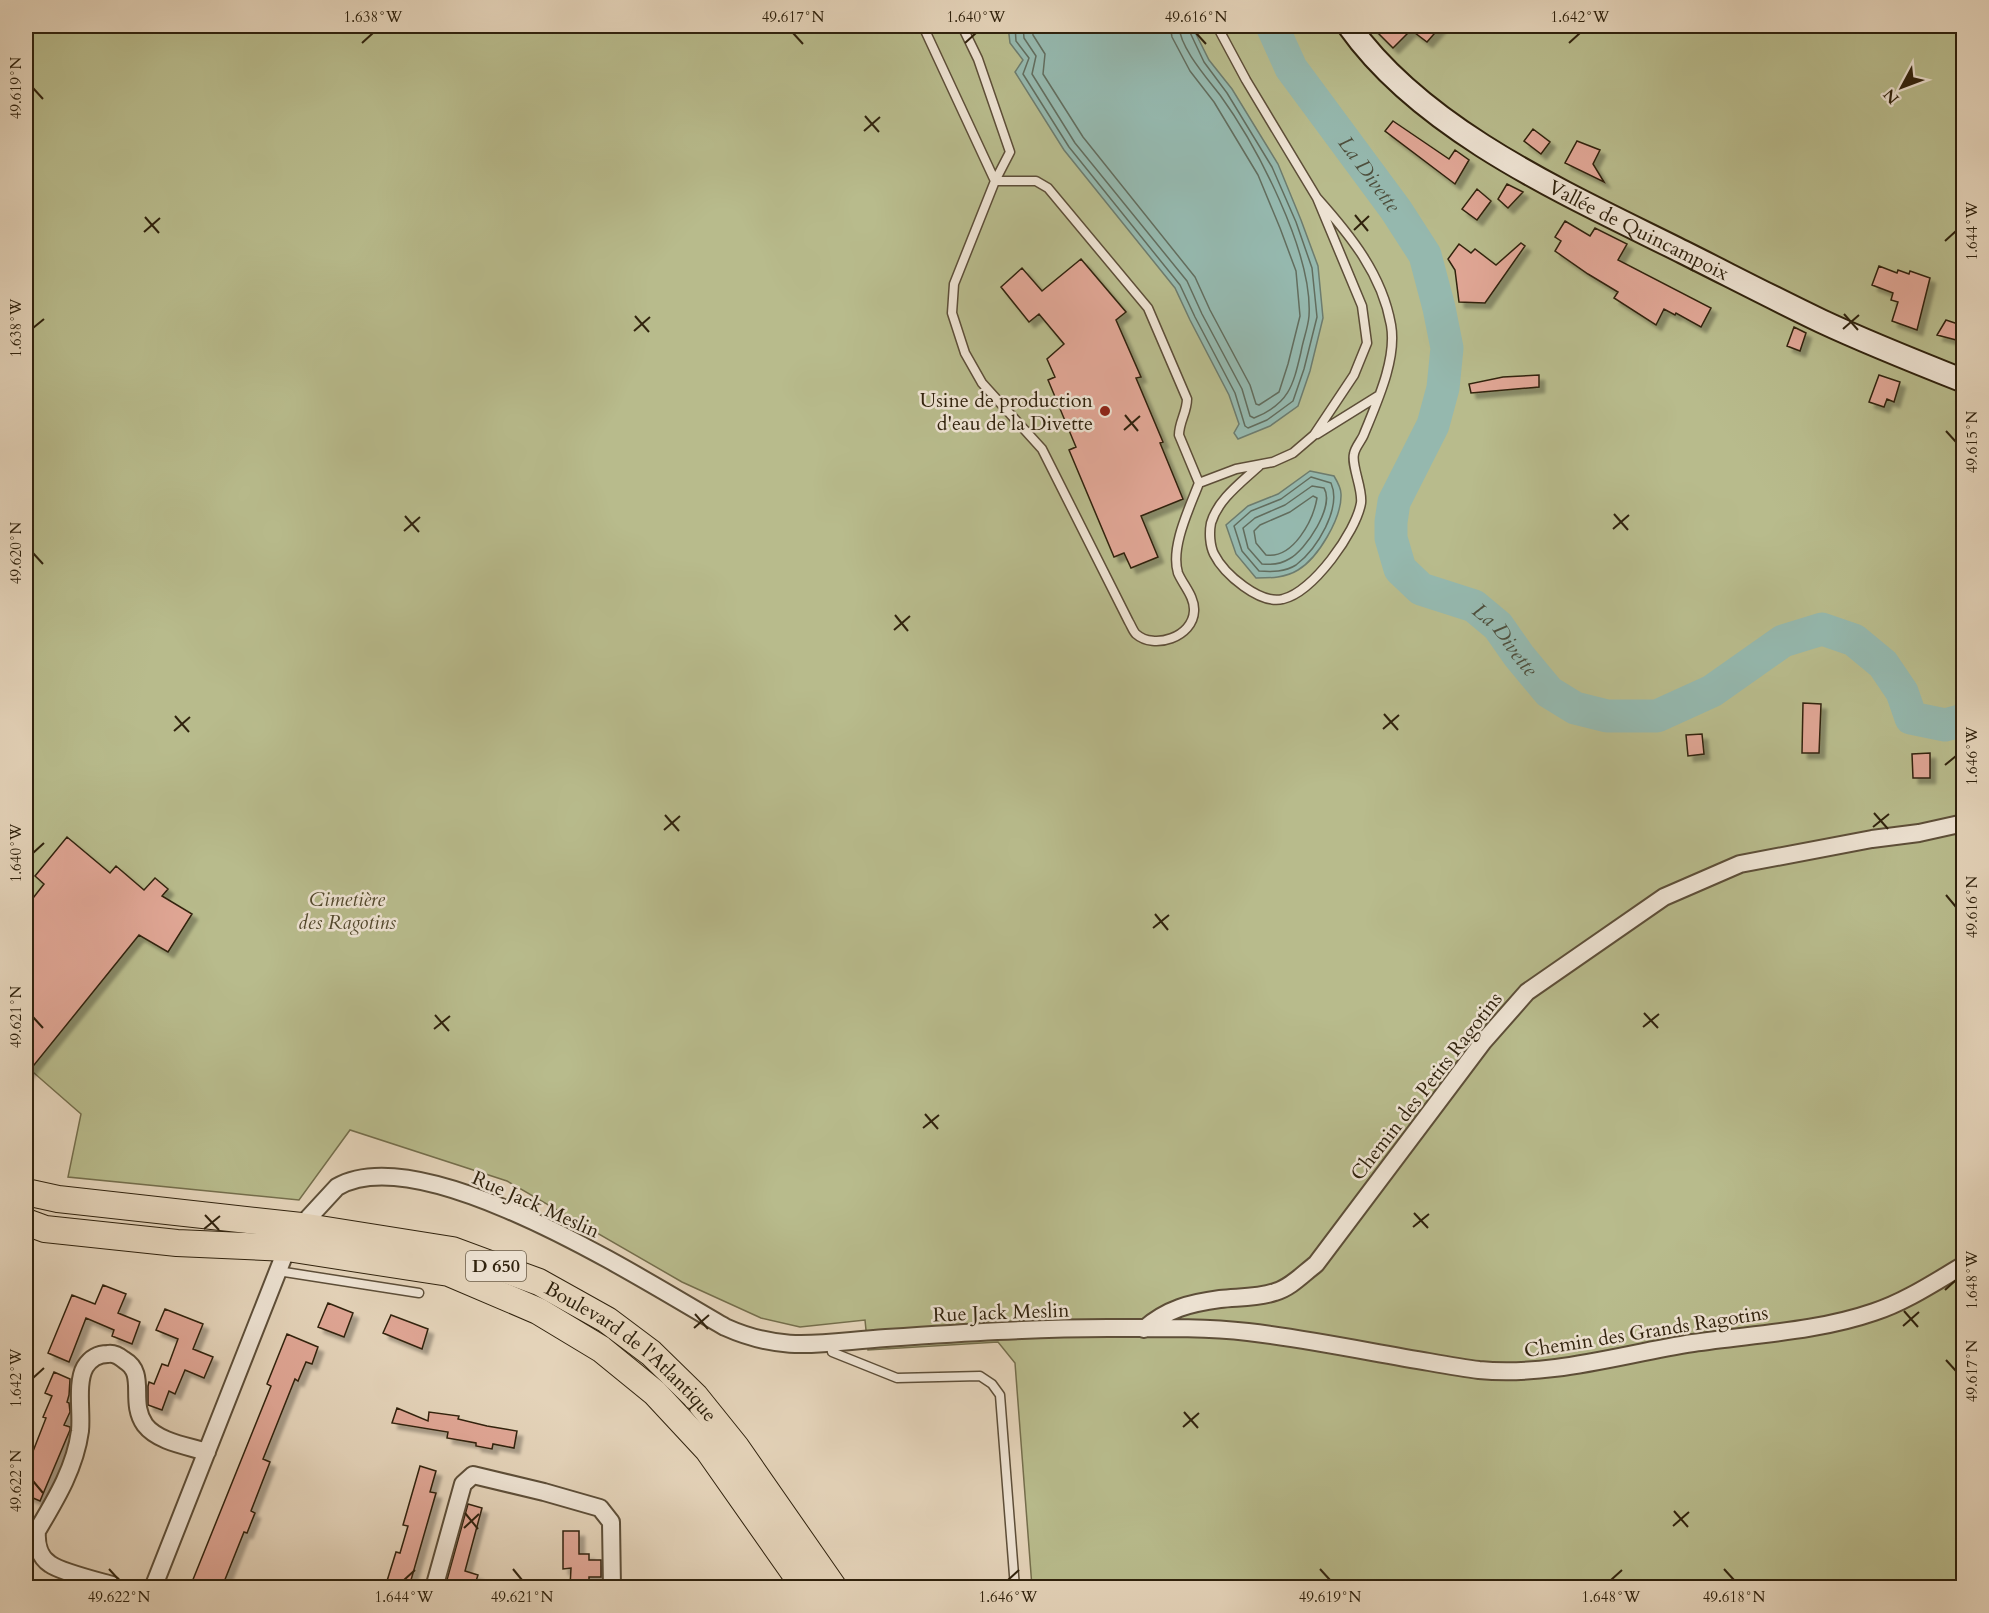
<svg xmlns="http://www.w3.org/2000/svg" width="1989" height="1613" font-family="Cardo,serif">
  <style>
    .green { fill: #b8bb8c; stroke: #746e4c; stroke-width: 1.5 }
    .water { fill: #95b8ae; stroke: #6d7c6e; stroke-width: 1.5 }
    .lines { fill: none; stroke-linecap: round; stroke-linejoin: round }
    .shore { stroke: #626d5e; stroke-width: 1.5 }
    .river { stroke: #95b8ae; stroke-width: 33 }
    .building { fill: #e0a695; stroke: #30220d; stroke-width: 1.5; filter: url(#shadow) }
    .service-casing { stroke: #5d4e38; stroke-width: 11 }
    .minor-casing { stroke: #5d4e38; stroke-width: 20 }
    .secondary-casing { stroke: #30220d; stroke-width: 26 }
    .primary-casing { stroke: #30220d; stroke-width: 28 }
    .service { stroke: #ede2d2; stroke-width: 8 }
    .minor { stroke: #ede2d2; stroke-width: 16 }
    .secondary { stroke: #ede2d2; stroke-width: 22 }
    .primary { stroke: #e4d3b9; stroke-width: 26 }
    .ticks { fill: none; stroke: #30220d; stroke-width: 2 }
    .poi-dot { fill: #8f2418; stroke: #ede2d2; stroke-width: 2 }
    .labels { text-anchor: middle; stroke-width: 5; stroke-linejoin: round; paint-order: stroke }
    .shield { fill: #ede2d2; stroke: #695c48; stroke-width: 1.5 }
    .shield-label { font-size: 18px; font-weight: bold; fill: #30220d }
    .street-label { font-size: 20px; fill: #30220d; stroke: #ede2d2 }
    .poi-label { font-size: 20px; fill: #30220d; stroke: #ede2d2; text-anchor: end }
    .park-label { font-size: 20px; font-style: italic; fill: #52482d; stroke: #ede2d2 }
    .water-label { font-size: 21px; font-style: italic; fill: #4e4f3d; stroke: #ede2d2 }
    .neatline { fill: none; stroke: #30220d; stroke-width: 2 }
    .ticks-label { font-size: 15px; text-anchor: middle; fill: #30220d }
  </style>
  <defs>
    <filter id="shadow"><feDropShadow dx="5.5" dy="5.5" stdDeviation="1.5" flood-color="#0004"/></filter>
  </defs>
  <rect width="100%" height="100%" fill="#e4d3b9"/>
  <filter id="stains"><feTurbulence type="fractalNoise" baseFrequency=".00333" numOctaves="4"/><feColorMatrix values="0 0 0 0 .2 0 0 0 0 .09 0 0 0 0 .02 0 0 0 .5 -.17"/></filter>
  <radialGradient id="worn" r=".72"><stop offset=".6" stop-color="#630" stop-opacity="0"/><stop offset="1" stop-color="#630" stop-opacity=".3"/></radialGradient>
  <path class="green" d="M26 26H1963V1587H1032L1015 1363 998 1342 868 1350 865 1320 800 1327 761 1318 682 1282 507 1181 350 1130 299 1200 68 1177 81 1114 26 1066Z"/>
  <path class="water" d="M1008 26H1192L1209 60 1232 89 1278 164 1301 220 1318 266 1323 318 1310 371 1298 406 1270 426 1238 439 1234 433 1239 424 1229 395 1190 320 1175 288 1064 150 1015 72 1023 60 1010 43Z
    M1310 471 1334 476C1337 481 1341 488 1341 494 1342 518 1318 558 1298 570 1285 578 1271 578 1256 578L1236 554 1226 525 1248 506 1278 494Z"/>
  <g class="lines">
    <path class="shore" d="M1015 26 1016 41 1029 58 1023 74 1069 147 1180 285 1195 317 1235 393 1245 426 1248 428 1267 420 1293 401 1304 369 1317 317 1312 268 1296 222 1272 167 1227 93 1204 62 1187 26
      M1023 26 1024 38 1036 56 1032 74 1075 143 1187 281 1202 314 1242 389 1250 416 1254 418C1289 404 1293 386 1301 352 1303 340 1308 328 1309 316 1313 253 1257 146 1220 95 1207 78 1180 48 1179 26
      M1032 26 1033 35 1045 54 1043 74 1083 137 1195 277 1210 310 1250 385 1256 404 1259 405 1279 392 1288 364 1300 316 1296 271 1280 228 1258 175 1214 102 1190 71 1172 37 1170 26
      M1311 477 1331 483C1342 508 1317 549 1296 565 1285 572 1272 572 1259 571L1242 551 1234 526 1251 511 1281 499Z
      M1312 486 1324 488C1335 506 1306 550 1289 559 1281 564 1272 565 1262 564L1248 548 1243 528 1255 518 1285 505Z
      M1313 496 1317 498C1313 521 1293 559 1266 555L1256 543 1254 531 1260 525 1290 512Z"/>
    <path class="river" id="s1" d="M1272 26 1291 68 1396 210 1425 255 1439 308 1447 348 1443 388 1433 425 1394 502 1391 522V538L1400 569 1421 589 1474 606 1498 626 1519 656 1549 692 1575 708 1607 716H1657L1712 691 1783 641 1822 629 1854 640 1883 664 1902 692 1911 718 1945 725 1964 720"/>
  </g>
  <path class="building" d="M1371 26H1441L1427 42 1411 30 1393 48Z
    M1393 121 1449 159 1455 150 1469 160 1455 184 1385 131Z
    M1533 129 1550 142 1541 154 1524 141Z
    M1577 141 1600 150 1593 164 1604 182 1565 163Z
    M1507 184 1523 192 1508 208 1498 199Z
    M1477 189 1491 201 1477 220 1462 209Z
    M1565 221 1590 236 1595 228 1627 244 1618 260 1711 308 1701 327 1676 313 1675 315 1664 309 1656 325 1614 298 1618 292 1588 274 1555 251 1561 241 1555 237Z
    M1521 243 1525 246 1485 303 1459 302 1455 270 1448 259 1459 244 1471 253 1475 249 1496 265Z
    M1081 259 1126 312 1116 320 1141 377 1136 378 1163 442 1160 443 1183 499 1141 516 1158 557 1131 568 1124 553 1114 557 1069 450 1076 447 1048 380 1055 377 1047 359 1064 344 1039 314 1029 322 1001 287 1022 268 1042 291Z
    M1879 266 1897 273 1898 270 1909 274 1910 271 1930 278 1917 330 1892 321 1898 302 1891 300 1893 293 1872 285Z
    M1946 320 1964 326V342L1937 335Z
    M1794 327 1806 333 1800 351 1787 346Z
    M1539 375V387L1471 393 1469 384 1503 377Z
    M1879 375 1900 382 1894 402 1887 399 1884 407 1869 402Z
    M1803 703 1821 704 1819 753H1802Z
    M1702 734 1704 754 1688 756 1686 735Z
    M1930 753V778H1913L1912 754Z
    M67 837 110 873 116 866 144 890 155 878 168 889 162 896 192 914 168 952 139 935 26 1075V907L44 884 35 876Z
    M103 1285 126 1294 118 1313 140 1322 132 1344 112 1336 114 1330 86 1318 69 1362 48 1353 72 1295 95 1304Z
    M328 1303 353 1313 344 1337 318 1327Z
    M165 1309 203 1324 193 1349 213 1357 204 1378 185 1370 175 1394 169 1391 162 1410 148 1405V1386L149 1382 154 1384 162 1364 168 1366 178 1339 156 1330Z
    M391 1315 428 1329 422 1349 383 1333Z
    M287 1334 318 1347 312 1364 306 1362 298 1381 295 1379 263 1459 270 1462 251 1511 255 1513 247 1533 244 1532 222 1587H190L271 1386 267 1384Z
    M54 1372 70 1379 69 1395 67 1402 69 1403 70 1412 64 1425 70 1427V1430L40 1501 26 1495V1477L33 1460 30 1459 46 1418 43 1417 52 1396 45 1393Z
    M397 1408 428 1421 429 1412 459 1416 458 1419 487 1426 517 1431 514 1448 493 1444 492 1449 476 1446V1443L447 1438 448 1432 392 1423Z
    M420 1466 436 1471 430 1492 436 1493 409 1587H390L392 1582 387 1581 396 1552 400 1553 408 1526 403 1525Z
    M468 1504 482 1508 465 1571 478 1575 474 1587H445Z
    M563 1531H579V1554H589V1560H601V1577H589V1587H570L571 1568 563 1569Z"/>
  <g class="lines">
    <g class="service-casing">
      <path id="service" d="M923 26 995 181
        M962 26 978 59 1010 152 995 181 954 284 952 313 965 353 982 383 1042 449 1129 622C1131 625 1133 631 1136 634 1154 650 1193 637 1194 611 1195 597 1183 585 1178 573 1170 547 1190 507 1199 483L1179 435C1179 422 1187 412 1187 399L1148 308 1048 188 1036 181H995
        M1317 434 1378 396
        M1260 465C1242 482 1218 499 1211 523 1209 533 1210 546 1214 554 1224 574 1260 605 1283 599 1313 592 1356 532 1361 503 1363 489 1351 465 1354 454 1355 447 1362 440 1364 434 1377 402 1397 359 1391 325 1382 274 1350 235 1317 198
        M1199 483 1236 469 1273 462 1293 453 1314 435 1354 375 1367 343 1362 306 1317 198 1246 80 1217 26
        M278 1271 419 1293
        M831 1344 832 1352 897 1378 980 1376 992 1384 1000 1395 1015 1588"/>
    </g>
    <g class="minor-casing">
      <path id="minor" d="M1144 1329C1167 1309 1190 1303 1220 1299 1238 1297 1257 1298 1275 1292 1290 1288 1303 1274 1316 1264L1483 1042 1527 992 1664 897 1740 864 1872 839 1919 833 1964 823
        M113 1588 112 1585C98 1581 61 1572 50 1564 39 1557 36 1543 37 1531 56 1499 75 1468 80 1431 82 1413 76 1383 85 1367 90 1359 98 1354 108 1354 114 1353 119 1356 124 1360 148 1374 128 1401 145 1425 158 1442 188 1446 207 1452
        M153 1588 287 1248 301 1226 337 1187C423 1137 646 1282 725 1327 785 1354 824 1342 886 1338 960 1333 1034 1328 1108 1328 1154 1328 1202 1327 1248 1332 1308 1339 1369 1352 1429 1362 1446 1365 1463 1368 1479 1370 1551 1377 1622 1354 1693 1343 1753 1334 1816 1332 1874 1312 1905 1302 1935 1282 1964 1265
        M434 1588 463 1484 473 1475 544 1492 600 1508 611 1522 612 1588"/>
    </g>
    <g class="secondary-casing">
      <g id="secondary">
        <path id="s2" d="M1349 26C1424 132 1569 195 1683 252 1729 275 1775 299 1821 321 1868 343 1916 362 1964 381"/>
      </g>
    </g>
    <g class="primary-casing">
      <g id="primary">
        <path id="s3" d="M26 1192 58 1199 301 1226 452 1250 539 1282 607 1320 651 1353 695 1396 736 1447 834 1588"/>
        <path d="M26 1222 45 1229 177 1243 287 1248 449 1273 538 1311 601 1349 655 1393 708 1450 805 1588"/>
      </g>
    </g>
    <use href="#service" class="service"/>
    <use href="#minor" class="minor"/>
    <use href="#secondary" class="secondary"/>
    <use href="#primary" class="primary"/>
  </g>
  <path class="ticks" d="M793 33 803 44M1196 33 1206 44M362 43 373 33M965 43 976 33M1569 43 1580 33M33 88 43 99M865 116 879 132M864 131 880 117M1355 215 1368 231M145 217 159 233M1354 230 1369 216M144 232 160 218M1945 241 1956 231M1844 314 1858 330M635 316 649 332M33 328 44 319M1843 329 1859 315M634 331 650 317M1125 415 1138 431M1124 430 1140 416M1946 431 1956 442M1614 514 1628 530M405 516 419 532M1613 529 1629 515M404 531 420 517M33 553 43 564M895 615 908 631M894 630 910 616M1384 714 1398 730M175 716 189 732M1383 729 1399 715M174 731 190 717M1945 765 1956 756M1874 813 1888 829M665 815 679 831M1873 827 1889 814M664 830 680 816M33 853 44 843M1946 895 1956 907M1155 914 1168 930M1153 928 1169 915M1644 1013 1658 1028M435 1015 449 1031M33 1017 43 1028M1643 1027 1659 1014M434 1029 450 1016M925 1114 938 1129M923 1128 939 1115M1414 1213 1428 1228M205 1215 219 1230M1413 1227 1429 1214M204 1229 220 1216M1945 1290 1956 1280M1904 1311 1918 1327M695 1314 708 1329M1903 1326 1919 1312M694 1328 709 1315M1946 1360 1956 1371M33 1378 44 1368M1184 1412 1198 1428M1183 1427 1199 1413M33 1481 43 1493M1674 1511 1688 1527M465 1513 478 1529M1673 1526 1689 1512M464 1528 479 1514M109 1569 119 1580M513 1569 522 1580M1320 1569 1330 1580M1724 1569 1734 1580M404 1580 415 1570M1008 1580 1019 1570M1611 1580 1622 1570"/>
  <circle class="poi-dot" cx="1105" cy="411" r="6"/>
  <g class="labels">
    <rect class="shield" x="466" y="1251" width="60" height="30" rx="4.5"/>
    <g class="shield-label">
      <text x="496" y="1272">D 650</text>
    </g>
    <g class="street-label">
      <text dy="7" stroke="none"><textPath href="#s2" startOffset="358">Vallée de Quincampoix</textPath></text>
      <text transform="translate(1426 1086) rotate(-52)" y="7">Chemin des Petits Ragotins</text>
      <text transform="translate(536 1204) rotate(24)" y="7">Rue Jack Meslin</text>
      <text transform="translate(1001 1312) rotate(-2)" y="7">Rue Jack Meslin</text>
      <text transform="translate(1646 1331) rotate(-9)" y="7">Chemin des Grands Ragotins</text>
      <text dy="7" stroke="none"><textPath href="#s3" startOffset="639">Boulevard de l'Atlantique</textPath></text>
    </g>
    <g class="poi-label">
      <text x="1093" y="407">Usine de production<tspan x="1093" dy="23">d'eau de la Divette</tspan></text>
    </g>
    <g class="park-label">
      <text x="347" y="906">Cimetière<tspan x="347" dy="23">des Ragotins</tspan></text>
    </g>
    <g class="water-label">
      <text dy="7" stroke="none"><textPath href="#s1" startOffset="178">La Divette</textPath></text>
      <text dy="7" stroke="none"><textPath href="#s1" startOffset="736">La Divette</textPath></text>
    </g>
  </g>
  <rect width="1989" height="1613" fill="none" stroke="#e4d3b9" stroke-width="66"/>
  <g transform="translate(1902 87) rotate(229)" stroke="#ede2d2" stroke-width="4.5" paint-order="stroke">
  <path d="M0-4.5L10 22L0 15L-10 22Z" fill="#30220d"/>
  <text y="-9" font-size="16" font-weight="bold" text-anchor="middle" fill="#30220d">N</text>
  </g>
  <rect x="33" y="33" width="1923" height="1547" class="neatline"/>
  <g class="ticks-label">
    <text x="373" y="22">1.638°W</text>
    <text x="793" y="22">49.617°N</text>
    <text x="976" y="22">1.640°W</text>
    <text x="1196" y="22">49.616°N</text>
    <text x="1580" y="22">1.642°W</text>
    <text transform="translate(16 88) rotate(-90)" y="5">49.619°N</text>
    <text transform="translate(1972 231) rotate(-90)" y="5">1.644°W</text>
    <text transform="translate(16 328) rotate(-90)" y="5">1.638°W</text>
    <text transform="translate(1972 442) rotate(-90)" y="5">49.615°N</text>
    <text transform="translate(16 553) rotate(-90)" y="5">49.620°N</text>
    <text transform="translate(1972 756) rotate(-90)" y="5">1.646°W</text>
    <text transform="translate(16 853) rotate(-90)" y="5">1.640°W</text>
    <text transform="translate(1972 907) rotate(-90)" y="5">49.616°N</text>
    <text transform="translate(16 1017) rotate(-90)" y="5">49.621°N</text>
    <text transform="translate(1972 1280) rotate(-90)" y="5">1.648°W</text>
    <text transform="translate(1972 1371) rotate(-90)" y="5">49.617°N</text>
    <text transform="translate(16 1378) rotate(-90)" y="5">1.642°W</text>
    <text transform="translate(16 1481) rotate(-90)" y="5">49.622°N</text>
    <text x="119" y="1602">49.622°N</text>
    <text x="404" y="1602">1.644°W</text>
    <text x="522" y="1602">49.621°N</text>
    <text x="1008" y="1602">1.646°W</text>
    <text x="1330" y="1602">49.619°N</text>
    <text x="1611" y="1602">1.648°W</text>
    <text x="1734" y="1602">49.618°N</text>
  </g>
  <rect width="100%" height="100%" filter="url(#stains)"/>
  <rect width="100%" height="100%" fill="url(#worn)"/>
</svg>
